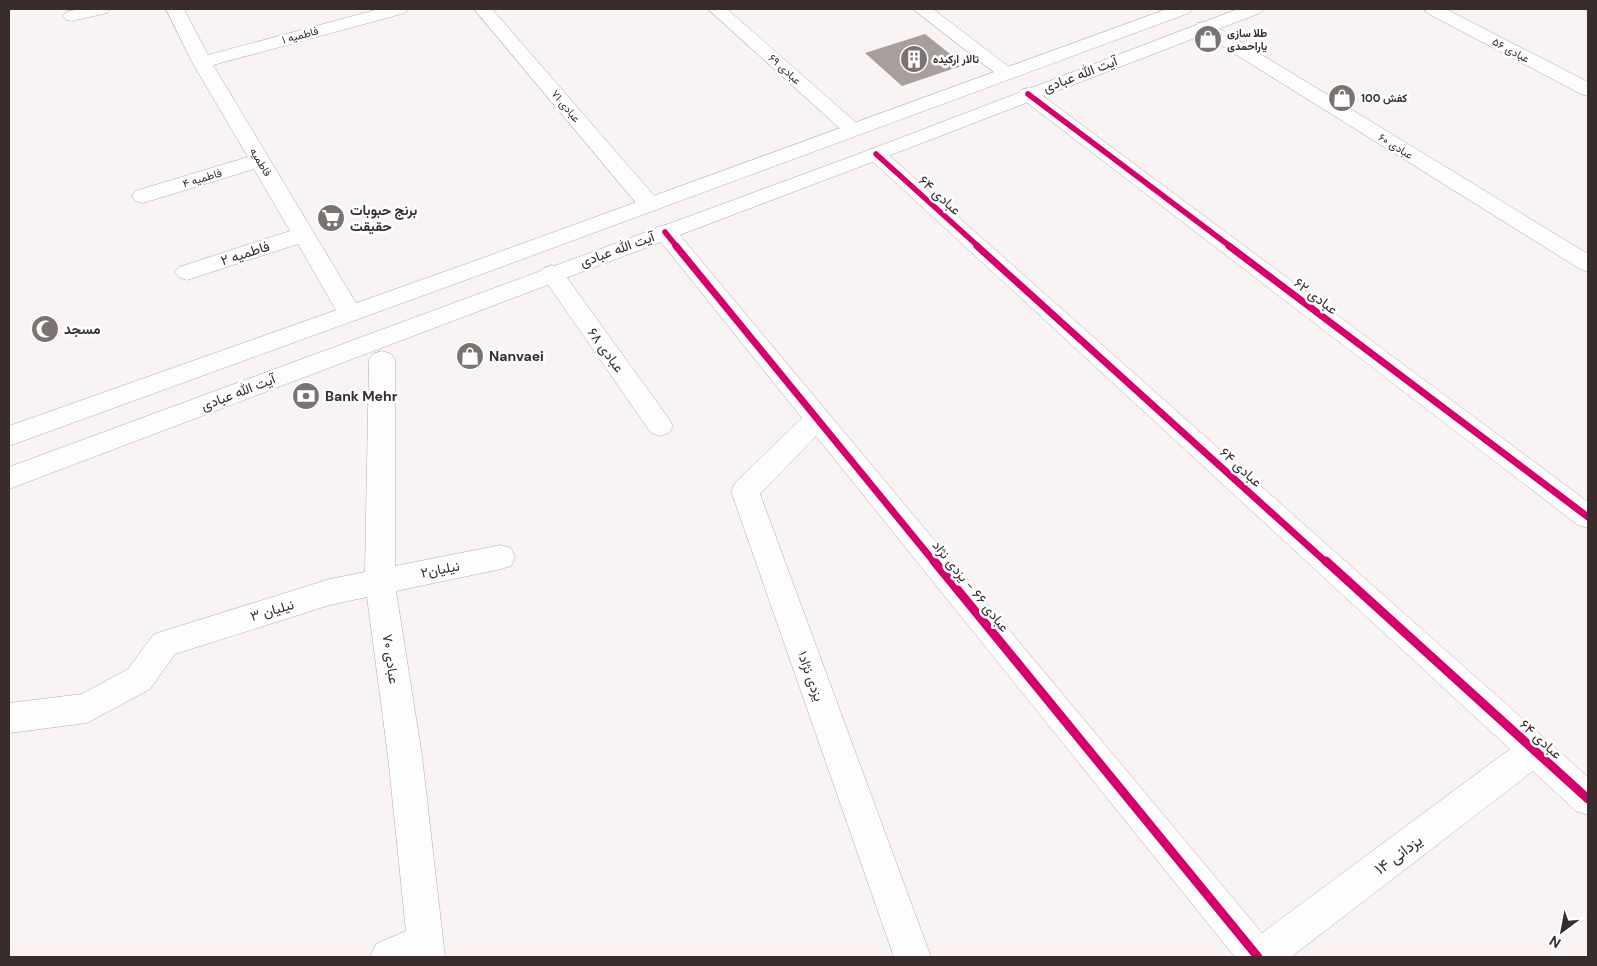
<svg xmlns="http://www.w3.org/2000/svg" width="1597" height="966" font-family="'DM Sans',Vazirmatn,sans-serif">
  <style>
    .building { fill: #a89e9e }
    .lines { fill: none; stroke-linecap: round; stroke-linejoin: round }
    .minor-casing { stroke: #b3abab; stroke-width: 1 }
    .major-casing { stroke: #b3abab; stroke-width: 1 }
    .minor { fill: #fefdfd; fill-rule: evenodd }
    .major { fill: #fefdfd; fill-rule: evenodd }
    .cycleway-far2-casing { stroke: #fff; stroke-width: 8 }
    .cycleway-far1-casing { stroke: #fff; stroke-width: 10 }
    .cycleway-casing { stroke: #fff; stroke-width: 12 }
    .cycleway-far2 { stroke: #d6006c; stroke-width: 5.5 }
    .cycleway-far1 { stroke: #d6006c; stroke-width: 7 }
    .cycleway { stroke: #d6006c; stroke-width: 9 }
    .labels { text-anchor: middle; stroke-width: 5; stroke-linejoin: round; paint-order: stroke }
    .far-poi-label { font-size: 11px; font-weight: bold; fill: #382c2d; stroke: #fff; text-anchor: start }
    .far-street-label { font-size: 11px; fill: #382c2d; stroke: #fff }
    .street-label { font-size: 14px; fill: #382c2d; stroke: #fff }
    .poi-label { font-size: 14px; font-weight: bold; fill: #382c2d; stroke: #fff; text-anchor: start }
    .near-street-label { font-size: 16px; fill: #382c2d; stroke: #fff }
  </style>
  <rect width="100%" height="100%" fill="#faf3f3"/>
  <path class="building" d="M925 34 964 65 902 86 865 53Z"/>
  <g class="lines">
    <g class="minor-casing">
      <path id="minor" d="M80 9H110L107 13 72 21 66 20 63 16 66 12Z
        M166 9H184L208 55 379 9H408L405 13 213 65 362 313 359 319 350 321 341 319 298 244 187 280 179 277 175 272 179 267 290 231 254 169 143 203 135 201 132 196 135 191 248 157 192 62Z
        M474 9H492L657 199 660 204 657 209 649 211 641 209Z
        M708 9H727L860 126 863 130 860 134 853 136 846 134Z
        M913 9H933L1017 73 1014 77H1000Z
        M1424 9H1446L1588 82V96L1581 94 1427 13Z
        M1204 22 1210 23 1588 254V272L1580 269 1198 31 1195 27 1198 23Z
        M1028 88 1035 90 1588 502V528L1578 525 1021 98 1018 94 1021 90Z
        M876 148 883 150 1588 777V815L1576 811 1533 771 1291 957H1235L816 436 760 494 931 957H894L731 491 735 483 802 418 657 237 654 232 657 227 665 225 673 227 1262 933 1510 749 869 158 866 154 869 150Z
        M552 265 560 268 669 419 673 426 669 433 660 436 651 433 540 273 544 268Z
        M382 351 391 354 395 360V566L501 545 511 548 515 557 511 566 501 569 396 591 422 756 445 957H370L376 944 406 931 388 756 367 597 330 605 175 654 150 689 87 723 9 733V703L82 694 128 669 154 634 330 579 365 572 369 360 373 354Z"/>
    </g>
    <g class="major-casing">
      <path id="major" d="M1167 9H1192L1189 13 485 273 9 446V426L469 263Z
        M1238 9H1263L1260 13 883 158 9 489V467L869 150Z"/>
    </g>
    <use href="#minor" class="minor"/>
    <use href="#major" class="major"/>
    <g class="cycleway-far2-casing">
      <path id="cycleway-far2" d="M1028 94 1231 247
        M876 154 979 247
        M665 232 677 247"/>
    </g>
    <g class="cycleway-far1-casing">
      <path id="cycleway-far1" d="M676 246 935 563
        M977 246 1327 563
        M1229 246 1588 517"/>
    </g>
    <g class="cycleway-casing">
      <path id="cycleway" d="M934 561 1258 957
        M1326 561 1588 799"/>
    </g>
    <use href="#cycleway-far2" class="cycleway-far2"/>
    <use href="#cycleway-far1" class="cycleway-far1"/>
    <use href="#cycleway" class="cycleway"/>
  </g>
  <defs>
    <g id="shop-disc" transform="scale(1.4375)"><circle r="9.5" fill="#7c7272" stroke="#fff"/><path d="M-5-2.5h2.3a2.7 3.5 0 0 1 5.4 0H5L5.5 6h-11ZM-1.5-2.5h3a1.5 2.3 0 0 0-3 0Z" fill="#fff"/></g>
    <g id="building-disc" transform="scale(1.4375)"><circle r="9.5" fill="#7c7272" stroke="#fff"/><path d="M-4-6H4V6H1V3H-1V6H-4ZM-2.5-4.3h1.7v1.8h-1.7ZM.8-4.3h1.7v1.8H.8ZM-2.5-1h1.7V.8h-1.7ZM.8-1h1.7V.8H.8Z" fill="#fff"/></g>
    <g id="supermarket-disc" transform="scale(1.4375)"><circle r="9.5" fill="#7c7272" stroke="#fff"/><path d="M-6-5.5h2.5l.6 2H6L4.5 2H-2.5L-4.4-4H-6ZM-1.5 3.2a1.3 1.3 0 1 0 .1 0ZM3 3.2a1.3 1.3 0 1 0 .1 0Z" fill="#fff"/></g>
    <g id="mosque-disc" transform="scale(1.4375)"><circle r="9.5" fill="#7c7272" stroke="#fff"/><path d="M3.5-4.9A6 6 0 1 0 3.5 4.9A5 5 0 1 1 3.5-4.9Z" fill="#fff"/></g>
    <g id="bank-disc" transform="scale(1.4375)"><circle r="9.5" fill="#7c7272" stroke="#fff"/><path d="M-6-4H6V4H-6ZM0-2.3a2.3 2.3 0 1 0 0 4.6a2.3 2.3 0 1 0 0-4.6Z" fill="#fff"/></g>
  </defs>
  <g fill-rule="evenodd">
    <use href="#shop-disc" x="1208" y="39"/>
    <use href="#building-disc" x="914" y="59"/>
    <use href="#shop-disc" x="1342" y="98"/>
    <use href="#supermarket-disc" x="331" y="218"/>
    <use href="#mosque-disc" x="45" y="329"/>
    <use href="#shop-disc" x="470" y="356"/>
    <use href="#bank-disc" x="306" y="396"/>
  </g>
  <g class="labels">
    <g class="far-poi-label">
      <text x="1227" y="37">طلا سازی<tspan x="1227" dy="13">یاراحمدی</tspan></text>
      <text x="933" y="63">تالار ارکیده</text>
      <text x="1361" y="102">کفش 100</text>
    </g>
    <g class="far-street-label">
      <text transform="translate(300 35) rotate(-15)" y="4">فاطمیه ۱</text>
      <text transform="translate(1511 50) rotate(28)" y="4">عبادی ۵۶</text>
      <text transform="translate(785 69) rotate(42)" y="4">عبادی ۶۹</text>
      <text transform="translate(566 106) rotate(50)" y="4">عبادی ۷۱</text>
      <text transform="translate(1396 146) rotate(32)" y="4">عبادی ۶۰</text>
      <text transform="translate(261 162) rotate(59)" y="4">فاطمیه</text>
      <text transform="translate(202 178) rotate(-17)" y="4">فاطمیه ۴</text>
    </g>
    <g class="street-label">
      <text transform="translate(1080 74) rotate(-21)" y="5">آیت الله عبادی</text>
      <text transform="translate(940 195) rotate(42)" y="5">عبادی ۶۴</text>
      <text transform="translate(617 249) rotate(-20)" y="5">آیت الله عبادی</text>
      <text transform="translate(245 253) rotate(-18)" y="5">فاطمیه ۲</text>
      <text transform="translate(1316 296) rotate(37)" y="5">عبادی ۶۲</text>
      <text transform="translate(606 350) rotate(54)" y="5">عبادی ۶۸</text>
      <text transform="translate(238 392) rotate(-21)" y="5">آیت الله عبادی</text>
      <text transform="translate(1241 467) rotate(42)" y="5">عبادی ۶۴</text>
      <text transform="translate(440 569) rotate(-11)" y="5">نیلیان۲</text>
      <text transform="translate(971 586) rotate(51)" y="5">عبادی ۶۶ - یزدی نژاد</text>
      <text transform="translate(272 610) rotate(-17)" y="5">نیلیان ۳</text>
      <text transform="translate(391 659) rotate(82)" y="5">عبادی ۷۰</text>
      <text transform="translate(811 676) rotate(70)" y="5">یزدی نژاد۱</text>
      <text transform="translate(1541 739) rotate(42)" y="5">عبادی ۶۴</text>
    </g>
    <g class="poi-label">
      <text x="350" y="215">برنج حبوبات<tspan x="350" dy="16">حقیقت</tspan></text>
      <text x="64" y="334">مسجد</text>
      <text x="489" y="361">Nanvaei</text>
      <text x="325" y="401">Bank Mehr</text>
    </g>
    <g class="near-street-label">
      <text transform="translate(1398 854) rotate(-37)" y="6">یزدانی ۱۴</text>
    </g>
  </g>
  <rect width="1597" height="966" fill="none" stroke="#382c2d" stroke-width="20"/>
  <g transform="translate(1562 931) rotate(212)" stroke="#ffffff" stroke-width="4" paint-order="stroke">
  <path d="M0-4L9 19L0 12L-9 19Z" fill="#382c2d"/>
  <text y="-8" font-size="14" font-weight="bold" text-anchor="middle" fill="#382c2d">N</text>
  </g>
</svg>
